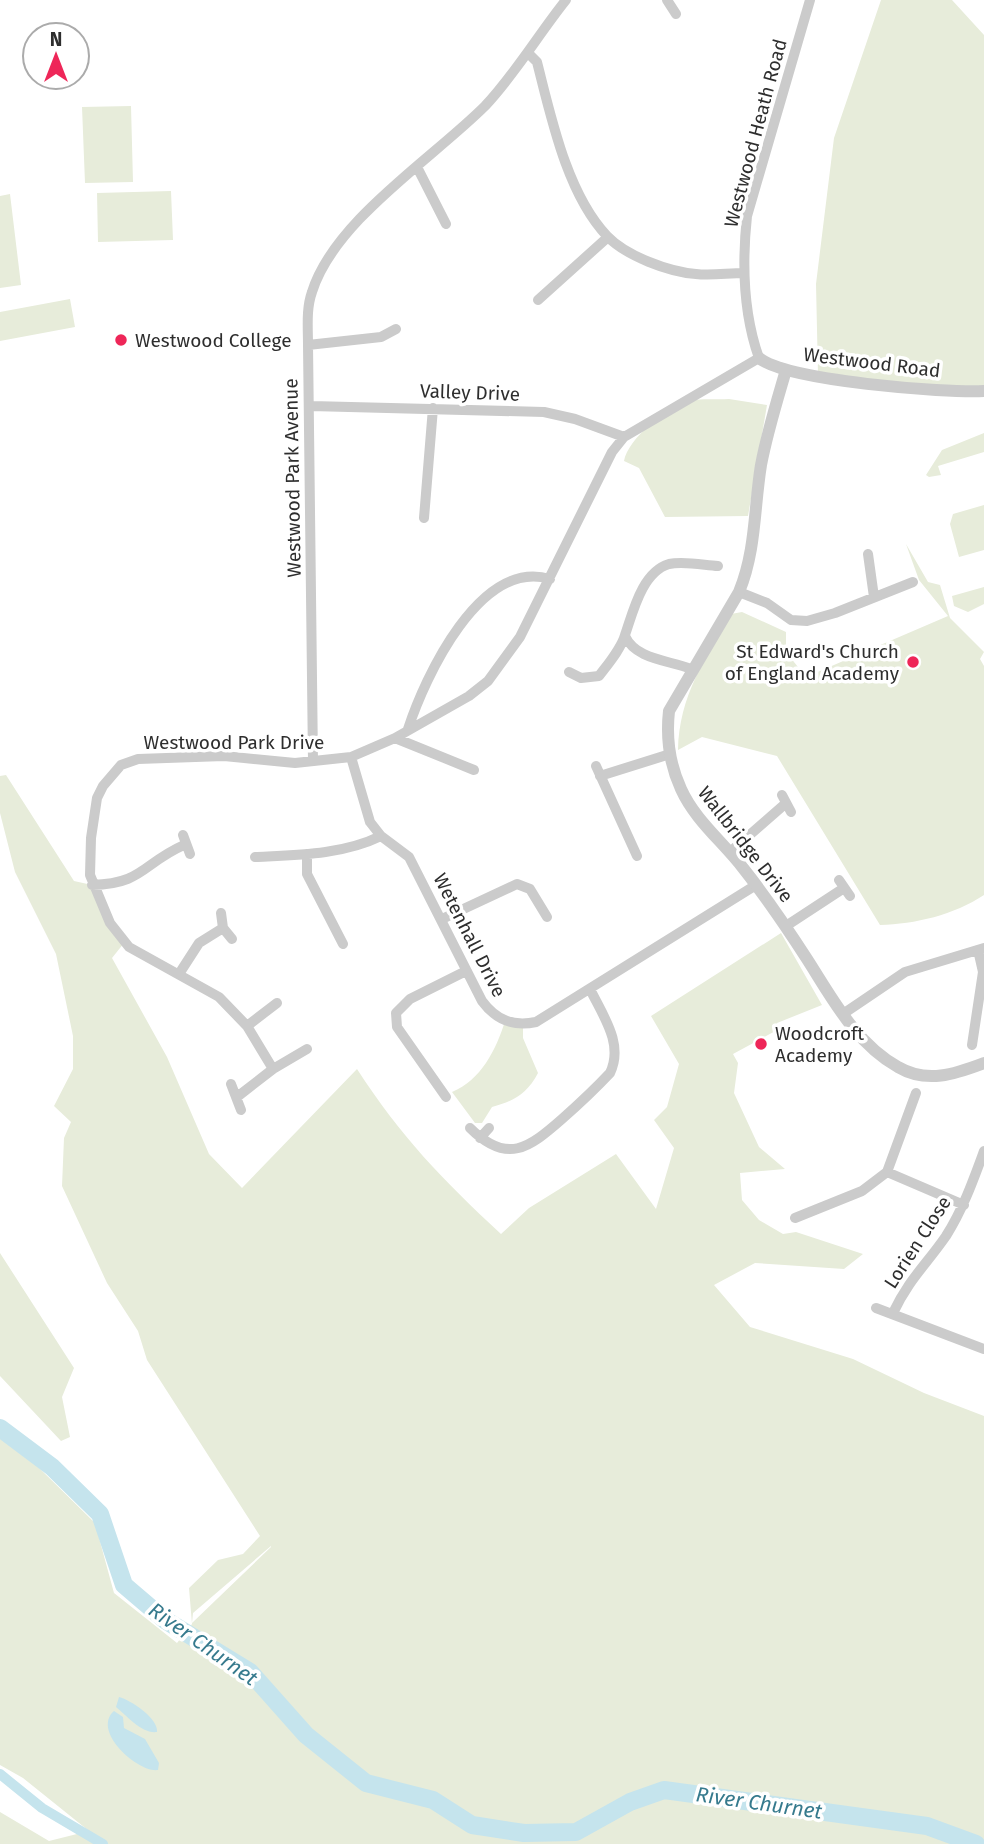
<svg xmlns="http://www.w3.org/2000/svg" width="984" height="1844" font-family="'Fira Sans',sans-serif">
  <style>
    .green { fill: #e7ecda; fill-rule: evenodd }
    .water { fill: #c5e4ed }
    .lines { fill: none; stroke-linecap: round; stroke-linejoin: round }
    .canal { stroke: #c5e4ed; stroke-width: 10 }
    .river { stroke: #c5e4ed; stroke-width: 18 }
    .minor { stroke: #cbcbcb; stroke-width: 10 }
    .tertiary { stroke: #cbcbcb; stroke-width: 12 }
    .poi-dot { fill: #ee2658; stroke: #fff; stroke-width: 2.5 }
    .labels { text-anchor: middle; stroke-width: 7; stroke-linejoin: round; paint-order: stroke }
    .street-label { font-size: 19px; fill: #2e2e2e; stroke: #fff }
    .poi-label { font-size: 19px; fill: #2e2e2e; stroke: #fff; text-anchor: start }
    .water-label { font-size: 21px; font-style: italic; fill: #367a8d; stroke: #fff }
  </style>
  <rect width="100%" height="100%" fill="#fff"/>
  <path class="green" d="M881 0H952L984 35V391L818 375 816 284 834 138Z
    M131 106 133 182 85 183 82 107Z
    M171 191 173 240 98 242 97 193Z
    M10 194 21 285 0 288V196Z
    M70 299 75 327 0 341V312Z
    M729 399 767 405 748 516 665 517 639 468 624 461C628 439 667 406 690 401 702 398 717 400 729 399Z
    M984 433V452L938 466 941 475 929 477 926 475 942 450Z
    M984 505V550L959 557 950 524 953 514Z
    M906 544 928 582 940 585 950 618 984 652 980 659 984 666V895C954 915 915 924 880 925L777 756 702 737 678 750C679 697 705 658 731 614L742 612 786 632V652L806 677 948 616 919 580Z
    M984 587V604L968 612 954 606 952 596Z
    M6 775 74 881 92 885 124 943 112 958 167 1057 209 1154 242 1188 357 1069C401 1137 442 1179 501 1234L529 1208 616 1154 656 1209 674 1148 654 1120 667 1107 679 1064 651 1016 781 933 822 1005 777 1023 779 1029 733 1054 738 1063 734 1093 759 1147 785 1169 740 1173 742 1200 759 1220 783 1234 796 1232 863 1254 844 1269 755 1263 714 1285 750 1327 853 1359 924 1393 984 1416V1844H0V1812L49 1841 89 1831 23 1778 0 1765V1436L29 1458 95 1523 114 1593 177 1643 192 1624 189 1588 218 1560 243 1554 260 1536 147 1360 138 1331 107 1283 62 1186 64 1138 71 1122 54 1106 73 1069V1036L56 954 15 872 0 813V776ZM271 1546V1547L192 1623 193 1613Z
    M505 1021 523 1025V1038L538 1073C527 1094 514 1101 492 1107L482 1123H475L452 1092C481 1080 496 1050 505 1021Z
    M0 1253 74 1368 62 1397 70 1437 61 1441 0 1376Z"/>
  <path class="water" d="M119 1697C131 1700 159 1719 157 1732 142 1734 127 1716 116 1707Z
    M114 1711 123 1717 124 1728 145 1739 159 1763 158 1770C138 1773 91 1731 114 1711Z"/>
  <g class="lines">
    <path class="canal" d="M0 1774 42 1808 103 1844"/>
    <path class="river" d="M0 1428 52 1467 100 1514 124 1585 165 1620 250 1672 306 1735 366 1783 433 1800 472 1825 524 1833 576 1832 630 1802 664 1790 927 1826 976 1844"/>
    <path class="minor" d="M667 0 676 14
      M529 54 537 62C551 117 567 194 607 236 626 256 669 272 696 274 711 276 728 273 744 273
      M417 167 446 224
      M538 300 608 237
      M308 345 381 337 396 329
      M311 406 544 412 575 419 624 437
      M424 518 433 408
      M868 554 874 597
      M739 592 767 603 791 620 807 621 835 613 913 582
      M625 636C636 660 669 660 691 669
      M569 672 581 678 599 676C608 664 621 649 625 635 633 612 642 572 669 564 684 561 703 565 718 566
      M408 729C425 677 480 558 550 579
      M395 738 474 770
      M351 757 370 822 381 836 409 857 482 1001C496 1020 513 1027 536 1022L756 885
      M313 761 308 345C308 327 306 309 312 292 334 221 432 159 485 106 516 73 538 35 566 0
      M596 766 637 856
      M600 776 670 754
      M782 795 791 812
      M183 835 190 854
      M730 852 785 804
      M307 854V874L343 944
      M255 857C297 855 342 855 381 836
      M839 880 850 896
      M92 885C143 884 143 863 184 845
      M221 913 223 928 232 939
      M442 919 517 884 530 889 547 917
      M786 926 844 888
      M179 974 199 943 223 928
      M843 1014 905 972 984 948
      M247 1026 277 1003
      M972 1045 983 972 978 950
      M273 1069 247 1026 219 997 129 947 110 923 90 875 91 838 97 798 103 786 121 765 138 759 224 756 295 763 351 757 395 738 469 696 488 681 520 637 612 452 624 437 759 358C743 313 742 263 747 216L810 0
      M231 1084 241 1110
      M237 1097 273 1069 307 1049
      M446 1097 397 1027 396 1013 410 999 466 971
      M470 1128C507 1165 529 1148 562 1119 579 1104 595 1089 610 1073 624 1044 603 1016 590 989
      M480 1138 489 1128
      M887 1172 964 1205
      M795 1218 862 1191 887 1172 916 1093
      M876 1308 984 1349
      M893 1313C909 1279 926 1265 946 1236 963 1209 973 1181 984 1151"/>
    <path class="tertiary" d="M759 358C787 381 944 393 984 391
      M786 370C777 401 767 433 761 465 754 508 756 551 739 592L669 711C666 738 670 765 681 789 695 820 722 841 743 868 766 897 787 928 807 959 832 998 856 1044 898 1067 927 1084 955 1074 984 1063"/>
  </g>
  <g class="poi-dot">
    <circle cx="121" cy="340" r="7"/>
    <circle cx="913" cy="662" r="7"/>
    <circle cx="761" cy="1044" r="7"/>
  </g>
  <g class="labels">
    <g class="street-label">
      <text transform="translate(755 133) rotate(-75)" y="7">Westwood Heath Road</text>
      <text transform="translate(872 362) rotate(7)" y="7">Westwood Road</text>
      <text transform="translate(470 392) rotate(2)" y="7">Valley Drive</text>
      <text transform="translate(292 478) rotate(-91)" y="7">Westwood Park Avenue</text>
      <text x="234" y="749">Westwood Park Drive</text>
      <text transform="translate(746 844) rotate(52)" y="7">Wallbridge Drive</text>
      <text transform="translate(470 935) rotate(63)" y="7">Wetenhall Drive</text>
      <text transform="translate(917 1242) rotate(-57)" y="7">Lorien Close</text>
    </g>
    <g class="poi-label">
      <text x="135" y="347">Westwood College</text>
      <text x="899" y="658" text-anchor="end">St Edward's Church<tspan x="899" dy="22">of England Academy</tspan></text>
      <text x="775" y="1040">Woodcroft<tspan x="775" dy="22">Academy</tspan></text>
    </g>
    <g class="water-label">
      <text transform="translate(203 1644) rotate(35)" y="7">River Churnet</text>
      <text transform="translate(759 1803) rotate(8)" y="7">River Churnet</text>
    </g>
  </g>
  <g transform="translate(56 56)"><circle r="33" fill="#ffffff" stroke="#ababab" stroke-width="2"/>
  <path d="M0-5L12 26L0 18L-12 26Z" fill="#ee2658"/>
  <text y="-10" font-size="19" font-weight="bold" text-anchor="middle" fill="#2e2e2e">N</text>
  </g>
</svg>
